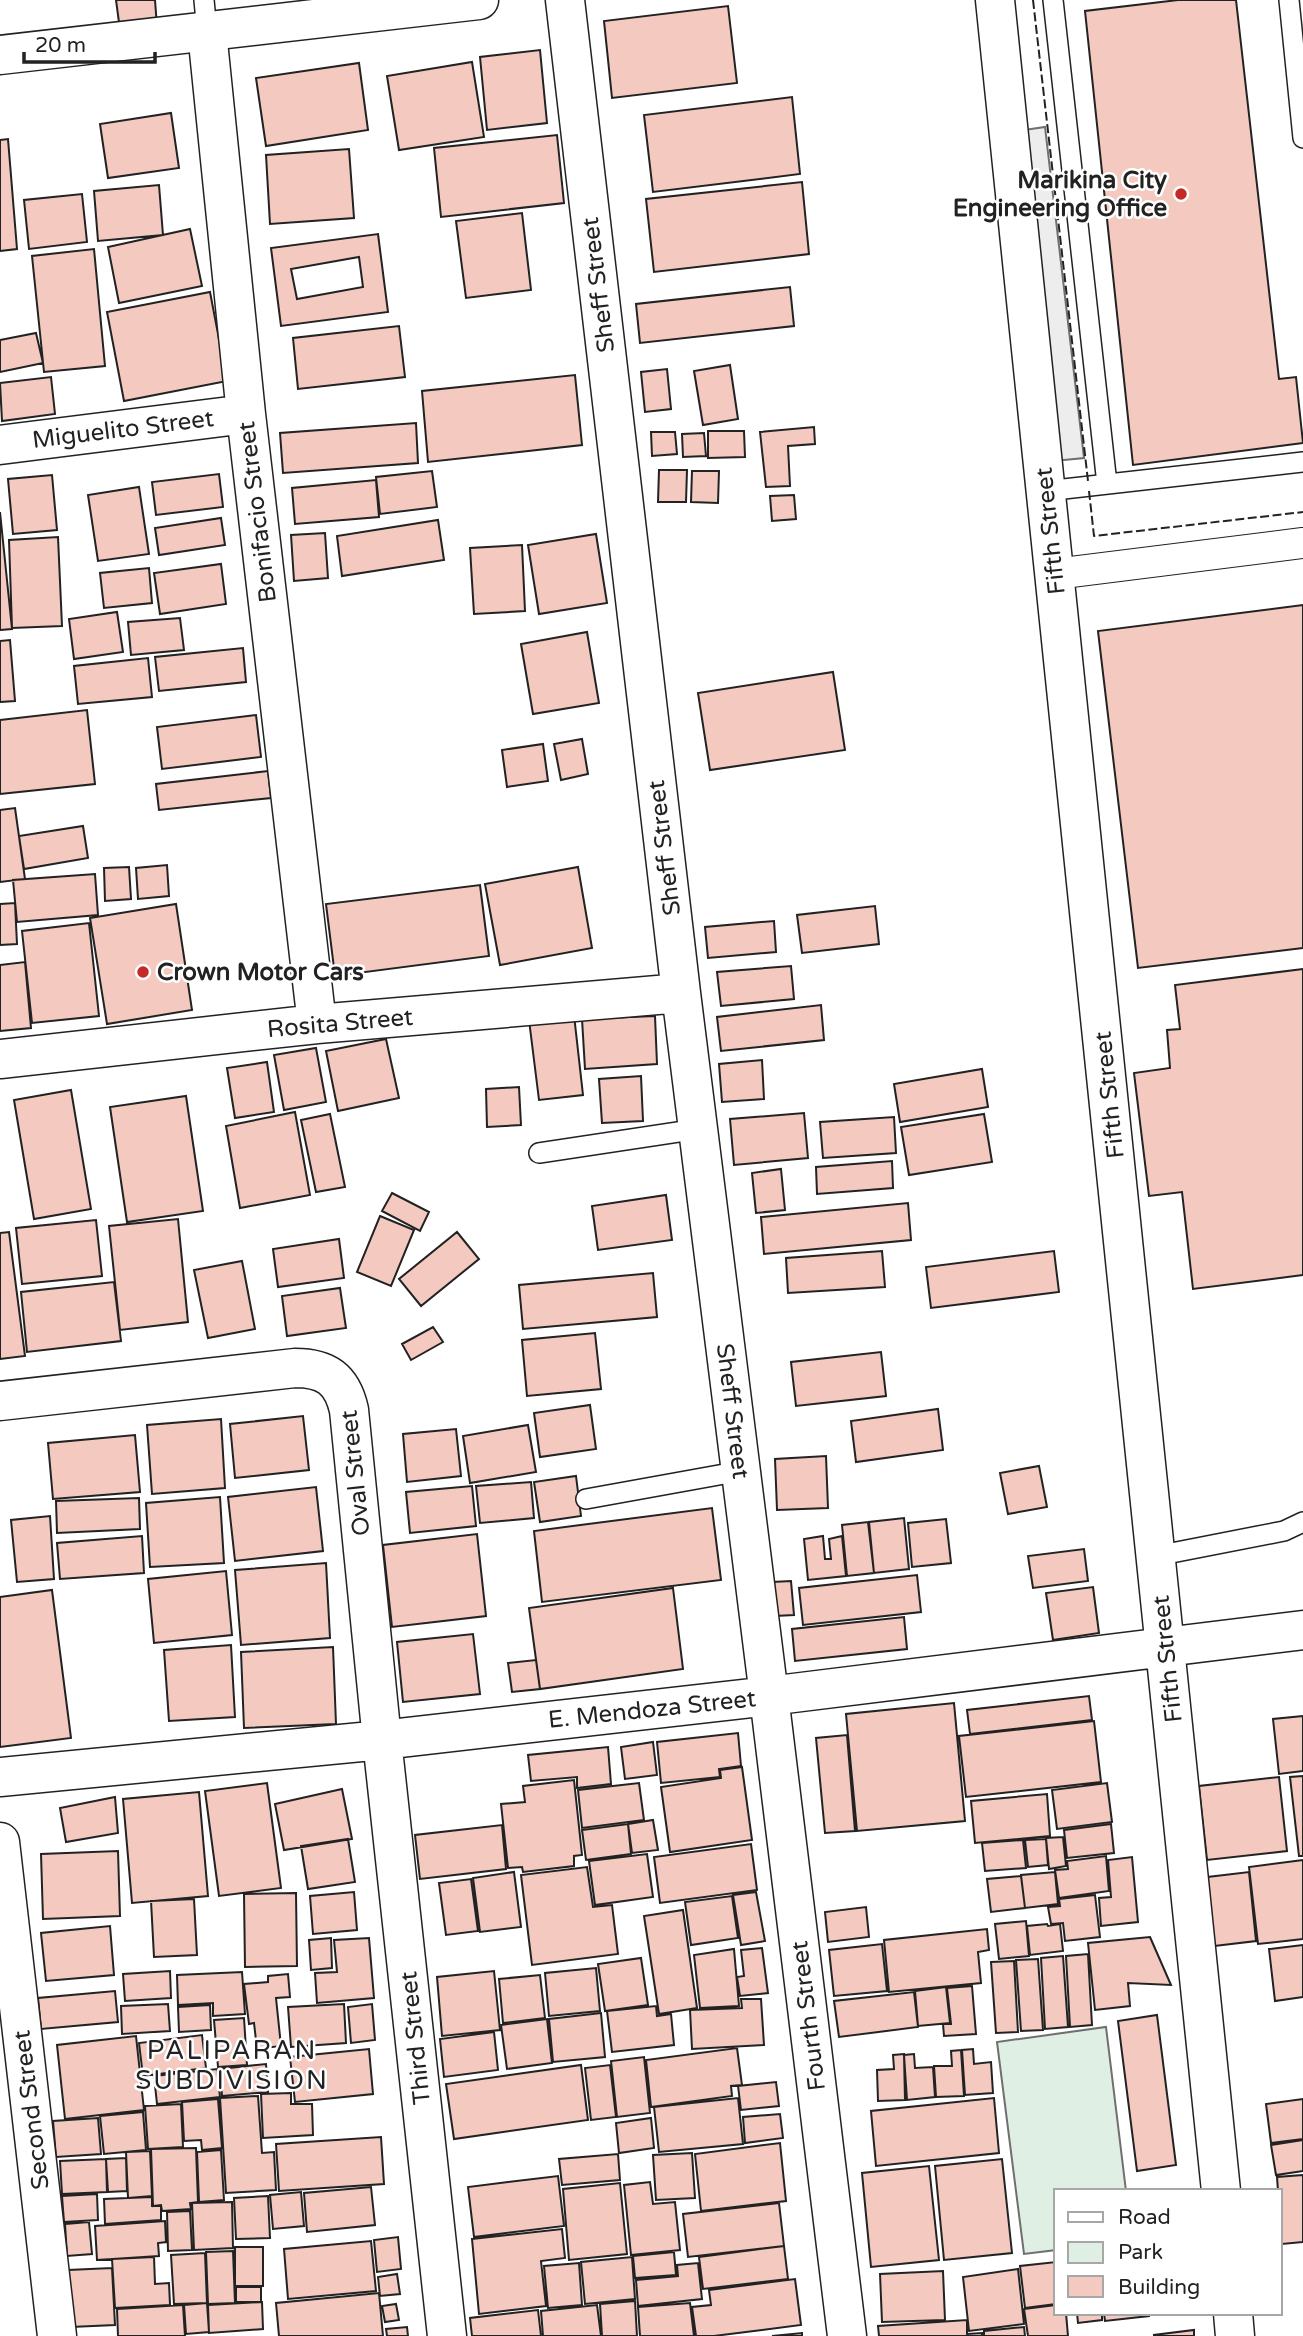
<svg xmlns="http://www.w3.org/2000/svg" width="1303" height="2336" font-family="'Varela Round',sans-serif">
  <style>
    .green { fill: #e0efe3; stroke: #6f6f6f; stroke-width: 2 }
    .parking { fill: #ededed; stroke: #6f6f6f; stroke-width: 2 }
    .building { fill: #f3c9c0; stroke: #222; stroke-width: 2; fill-rule: evenodd }
    .lines { fill: none; stroke-linecap: round; stroke-linejoin: round }
    .service-casing { stroke: #222; stroke-width: 22 }
    .pedestrian-casing { stroke: #222; stroke-width: 32 }
    .minor-casing { stroke: #222; stroke-width: 41 }
    .tertiary-casing { stroke: #222; stroke-width: 41 }
    .service { stroke: #fff; stroke-width: 19 }
    .pedestrian { stroke: #fff; stroke-width: 30 }
    .minor { stroke: #fff; stroke-width: 38 }
    .tertiary { stroke: #fff; stroke-width: 38 }
    .fence { stroke: #222; stroke-width: 2; stroke-dasharray: 9 3.5; stroke-linecap: butt }
    .poi-dot { fill: #c62828; stroke: #fff; stroke-width: 2.5 }
    .labels { text-anchor: middle; stroke-width: 5; stroke-linejoin: round; paint-order: stroke }
    .poi-label { font-size: 24px; font-weight: bold; fill: #222; stroke: #fff; text-anchor: end }
    .street-label { font-size: 24px; fill: #222; stroke: #fff }
    .neighbourhood-label { font-size: 26px; letter-spacing: 2px; fill: #222; stroke: #fff }
  </style>
  <rect width="100%" height="100%" fill="#fff"/>
  <path class="green" d="M1106 2027 1126 2191H1056V2250L1024 2254 997 2042Z"/>
  <path class="parking" d="M1045 127 1084 458 1054 461 1017 131Z"/>
  <path class="building" d="M116 0H155L157 27 120 30Z
    M1178 0H1236L1279 379 1296 377 1303 443 1133 465 1085 11Z
    M728 6 737 83 612 98 604 21Z
    M540 50 547 123 487 130 480 57Z
    M472 62 484 137 399 150 387 76Z
    M359 63 368 130 266 146 256 78Z
    M792 97 800 174 653 192 644 115Z
    M171 113 179 168 108 178 100 124Z
    M557 135 564 203 441 217 434 148Z
    M8 139 17 249 0 251V140Z
    M349 149 354 218 270 224 266 155Z
    M802 182 809 254 654 272 646 199Z
    M159 185 163 235 98 241 94 191Z
    M82 194 87 242 29 249 24 200Z
    M522 213 531 290 466 298 456 221Z
    M190 229 202 286 119 303 108 247Z
    M378 234 388 312 281 326 271 248ZM359 257 363 287 297 299 291 269Z
    M94 249 105 366 44 372 32 256Z
    M790 287 794 326 640 343 636 304Z
    M210 292 227 381 124 401 107 312Z
    M399 326 405 377 298 389 293 338Z
    M36 333 43 363 0 372V340Z
    M730 365 738 419 703 425 694 371Z
    M667 369 671 409 645 412 641 372Z
    M575 375 582 445 428 462 422 391Z
    M51 377 55 414 2 421 0 383Z
    M416 423 418 463 283 473 280 433Z
    M814 427 815 444 788 446 790 486 766 487 760 432Z
    M708 431H744L745 457 708 458Z
    M651 432H675L677 454 652 456Z
    M704 433 706 456 683 457 682 434Z
    M659 470H687L686 502H658Z
    M432 471 437 507 380 514 376 477Z
    M692 471H719L718 503 691 502Z
    M219 474 223 507 156 515 152 482Z
    M52 475 57 530 13 534 8 479Z
    M376 480 379 517 295 524 292 488Z
    M139 487 149 554 98 561 88 495Z
    M794 495 796 519 772 521 770 496Z
    M0 512 12 629 0 630Z
    M221 518 225 545 159 555 155 528Z
    M438 520 444 560 342 576 337 536Z
    M325 533 328 578 294 581 291 535Z
    M596 534 607 603 539 614 528 545Z
    M58 537 62 626 12 628 9 540Z
    M522 545 525 611 474 614 470 548Z
    M221 564 226 604 160 614 154 573Z
    M149 568 152 603 104 608 100 573Z
    M1303 605V948L1138 968 1098 631Z
    M117 612 123 652 74 659 69 619Z
    M180 618 184 650 131 655 128 622Z
    M587 632 599 703 533 714 521 644Z
    M10 640 15 701 0 702V641Z
    M243 648 246 682 159 691 155 657Z
    M148 658 152 697 78 704 74 666Z
    M833 672 845 750 710 770 698 693Z
    M87 710 95 784 0 794V720Z
    M256 715 261 757 162 769 157 727Z
    M582 739 588 774 561 780 554 744Z
    M543 744 548 781 507 787 502 750Z
    M268 771 271 798 159 810 156 784Z
    M15 808 25 879 0 882V810Z
    M83 826 88 858 24 869 19 836Z
    M167 865 169 896 138 899 136 868Z
    M129 867 131 899 105 901 104 868Z
    M578 867 592 948 500 965 485 884Z
    M95 874 98 915 17 922 13 880Z
    M480 885 489 956 335 976 326 904Z
    M15 903 17 944 0 945V904Z
    M176 904 192 1010 107 1024 90 918Z
    M875 906 879 944 802 953 797 915Z
    M774 921 776 952 708 958 705 927Z
    M89 923 99 1016 32 1023 22 931Z
    M25 962 31 1028 0 1031V965Z
    M791 966 794 999 721 1006 717 972Z
    M1303 969V1275L1193 1289 1182 1192 1149 1196 1134 1073 1170 1068 1167 1030 1180 1029 1175 985Z
    M821 1005 824 1040 721 1051 717 1017Z
    M574 1015 583 1095 539 1100 529 1020Z
    M655 1016 657 1064 585 1069 582 1019Z
    M386 1039 399 1098 338 1111 326 1051Z
    M316 1048 326 1102 284 1110 274 1055Z
    M762 1060 764 1099 722 1102 719 1064Z
    M267 1062 274 1112 235 1118 227 1068Z
    M982 1069 988 1107 900 1122 894 1084Z
    M641 1076 643 1121 602 1123 599 1079Z
    M519 1087 521 1125 487 1127 486 1089Z
    M71 1090 91 1209 34 1219 14 1100Z
    M186 1096 203 1211 127 1222 110 1107Z
    M295 1112 310 1195 240 1208 226 1126Z
    M804 1113 808 1158 734 1165 730 1119Z
    M330 1114 345 1187 316 1192 301 1120Z
    M984 1114 992 1162 909 1175 901 1127Z
    M894 1117 896 1153 823 1158 820 1122Z
    M892 1161 893 1188 817 1194 816 1167Z
    M781 1169 785 1210 756 1213 752 1173Z
    M392 1193 429 1212 420 1231 382 1211Z
    M666 1195 672 1240 598 1250 592 1206Z
    M908 1203 911 1240 764 1254 761 1217Z
    M380 1216 414 1230 391 1286 357 1272Z
    M178 1219 188 1322 120 1330 109 1226Z
    M96 1220 102 1276 22 1284 16 1228Z
    M9 1232 25 1356 0 1359V1233Z
    M457 1232 479 1259 421 1306 399 1279Z
    M339 1239 344 1278 278 1287 273 1249Z
    M882 1251 885 1287 788 1293 786 1258Z
    M1054 1251 1059 1292 931 1308 926 1267Z
    M242 1261 255 1329 208 1338 194 1270Z
    M653 1273 657 1317 523 1329 519 1285Z
    M114 1282 121 1341 27 1352 21 1292Z
    M340 1288 346 1328 287 1336 282 1296Z
    M433 1327 443 1342 411 1360 402 1344Z
    M595 1333 601 1389 527 1396 522 1340Z
    M881 1352 886 1396 796 1406 791 1362Z
    M590 1405 596 1449 540 1457 534 1413Z
    M938 1409 943 1450 856 1462 851 1421Z
    M303 1416 309 1470 235 1478 230 1424Z
    M221 1419 225 1488 152 1494 147 1425Z
    M528 1425 536 1472 470 1483 463 1436Z
    M456 1429 461 1476 407 1482 403 1434Z
    M135 1435 140 1492 53 1499 48 1443Z
    M826 1456 828 1508 777 1510 775 1459Z
    M1039 1466 1047 1507 1008 1514 1000 1473Z
    M576 1476 581 1516 540 1522 534 1482Z
    M531 1482 534 1518 480 1523 476 1486Z
    M472 1486 476 1526 410 1533 406 1492Z
    M316 1487 323 1551 235 1561 228 1497Z
    M220 1497 224 1563 150 1567 146 1503Z
    M139 1498 140 1529 57 1533 56 1501Z
    M712 1508 721 1580 542 1602 534 1531Z
    M50 1516 54 1579 17 1582 11 1520Z
    M904 1518 909 1569 874 1573 869 1522Z
    M946 1519 951 1563 912 1567 908 1523Z
    M868 1522 874 1573 847 1576 842 1525Z
    M477 1534 486 1616 392 1627 383 1545Z
    M142 1536 144 1573 60 1579 57 1543Z
    M823 1536 825 1559H831L829 1539 842 1536 846 1576 808 1580 804 1539Z
    M1084 1549 1088 1581 1033 1588 1028 1556Z
    M326 1563 330 1638 241 1645 235 1570Z
    M226 1571 232 1635 154 1643 148 1579Z
    M917 1575 921 1612 803 1625 799 1588Z
    M791 1581 794 1615 775 1616 772 1582Z
    M1093 1587 1099 1633 1053 1640 1046 1593Z
    M673 1588 683 1669 540 1689 529 1608Z
    M52 1590 71 1738 0 1747V1597Z
    M904 1617 907 1649 795 1661 792 1629Z
    M473 1634 480 1694 403 1702 397 1642Z
    M231 1645 235 1717 169 1721 164 1650Z
    M333 1647 336 1724 244 1728 241 1652Z
    M536 1660 540 1689 512 1692 508 1663Z
    M1089 1696 1092 1720 970 1734 967 1710Z
    M954 1703 965 1821 857 1831 846 1714Z
    M1303 1716V1771L1279 1774 1273 1719Z
    M1094 1721 1101 1782 966 1797 959 1736Z
    M738 1733 741 1766 719 1769 720 1777 661 1783 657 1742Z
    M847 1735 855 1831 825 1833 816 1738Z
    M653 1742 657 1775 625 1779 621 1747Z
    M608 1747 611 1784 577 1788V1777L531 1781 528 1755Z
    M742 1767 752 1840 670 1852 661 1787 721 1778 720 1770Z
    M1303 1776V1856H1299L1290 1777Z
    M1279 1777 1287 1851 1207 1860 1199 1786Z
    M574 1780 582 1855 574 1856V1866L523 1872 522 1867 508 1868 501 1804 525 1802 523 1786Z
    M267 1783 281 1888 219 1896 205 1791Z
    M639 1783 644 1820 582 1828 578 1790Z
    M1107 1783 1112 1822 1057 1829 1052 1790Z
    M342 1789 352 1839 284 1850 275 1804Z
    M199 1792 208 1896 132 1903 123 1799Z
    M1047 1794 1050 1836 975 1843 971 1801Z
    M115 1797 118 1833 66 1842 60 1808Z
    M653 1820 658 1850 632 1853 628 1824Z
    M628 1824 631 1854 586 1860 582 1830Z
    M1111 1824 1114 1853 1067 1858 1064 1830Z
    M502 1825 506 1869 420 1879 415 1835Z
    M1063 1837 1066 1866 1049 1869 1046 1838Z
    M348 1839 355 1882 308 1889 301 1846Z
    M1046 1839 1048 1865 1028 1867 1025 1840Z
    M1023 1840 1026 1868 985 1871 982 1843Z
    M751 1844 757 1890 660 1903 654 1857Z
    M118 1851 120 1916 43 1919 41 1854Z
    M647 1854 653 1897 595 1905 589 1861Z
    M1106 1856 1109 1891 1059 1898 1055 1870 1068 1869 1067 1861Z
    M1132 1857 1138 1922 1101 1926 1099 1898 1111 1897 1108 1860Z
    M1303 1860V1939L1258 1944 1249 1867Z
    M587 1867 593 1907 612 1905 618 1954 532 1965 521 1875Z
    M514 1872 521 1927 480 1932 473 1878Z
    M1055 1872 1058 1904 1025 1908 1021 1875Z
    M1249 1872 1256 1941 1198 1948 1191 1879Z
    M1021 1876 1025 1908 991 1912 987 1879Z
    M471 1879 478 1931 446 1935 439 1883Z
    M354 1892 357 1930 313 1934 310 1896Z
    M756 1892 765 1941 741 1945 733 1895Z
    M296 1893 297 1966 245 1967 244 1894Z
    M1095 1895 1100 1937 1065 1941 1063 1923 1051 1924 1048 1907 1060 1906 1059 1899Z
    M732 1896 738 1938 691 1945 685 1902Z
    M194 1899 197 1955 154 1957 151 1901Z
    M866 1907 869 1937 828 1942 825 1912Z
    M683 1910 697 2008 659 2014 644 1916Z
    M1026 1921 1029 1956 999 1959 995 1924Z
    M1047 1924 1048 1926 1060 1924 1063 1951 1030 1955 1027 1926Z
    M110 1926 114 1975 46 1981 41 1933Z
    M987 1929 989 1950 978 1952 981 1983 889 1992 884 1940Z
    M1150 1937 1171 1985 1128 1983 1130 2006 1095 2010 1088 1943Z
    M331 1938 332 1968 311 1970 309 1940Z
    M369 1938 374 1998 317 2003 315 1973 337 1972 334 1940Z
    M882 1944 887 1991 834 1996 829 1950Z
    M1303 1945V1997L1275 2001 1269 1949Z
    M762 1948 768 1993 740 1996 737 1977 744 1976 741 1950Z
    M734 1949 739 2006 700 2008 694 1955Z
    M1088 1954 1092 2025 1070 2027 1066 1956Z
    M1063 1956 1068 2027 1045 2029 1041 1958Z
    M641 1958 648 2005 605 2011 598 1964Z
    M1038 1959 1043 2030 1021 2031 1016 1960Z
    M1014 1961 1018 2032 996 2033 991 1962Z
    M596 1968 600 2011 549 2016 545 1973Z
    M170 1971 171 1998 125 2001 123 1974Z
    M494 1971 500 2030 442 2036 437 1977Z
    M242 1972 245 2014 213 2016V2003L178 2005 177 1975Z
    M288 1974 290 1997 276 1998 281 2046 257 2049 254 2023 249 2024 244 1984 268 1982V1976Z
    M540 1975 545 2018 503 2023 499 1979Z
    M972 1986 976 2034 944 2036 943 2024H951L947 1988Z
    M946 1987 950 2023 918 2026 915 1991Z
    M115 1991 118 2022 41 2029 38 1998Z
    M914 1992 918 2027 839 2037 834 2001Z
    M741 1999H761L764 2045 692 2049 690 2010 742 2008Z
    M168 2004 170 2031 122 2034 121 2006Z
    M344 2004 346 2043 291 2047 288 2007Z
    M372 2004 375 2040 351 2043 348 2007Z
    M210 2005 211 2030 179 2032 178 2007Z
    M656 2006 657 2016 671 2014 674 2045 612 2052 607 2011Z
    M601 2013 605 2057 553 2062 549 2019Z
    M1157 2015 1176 2165 1137 2171 1118 2021Z
    M244 2018 247 2065 218 2067 214 2020Z
    M547 2019 552 2063 507 2069 501 2025Z
    M494 2032 498 2070 444 2077 440 2039Z
    M202 2035 206 2068 143 2076 139 2043Z
    M136 2036 144 2110 65 2119 57 2045Z
    M737 2048 742 2085 731 2086 732 2096 651 2107 646 2060Z
    M369 2049 373 2094 295 2102 290 2057Z
    M973 2049 974 2064 991 2062 993 2093 965 2095 962 2050Z
    M961 2050 964 2096 936 2097 934 2066H952L951 2051Z
    M904 2054 905 2100 878 2101 877 2070 894 2069 893 2055Z
    M914 2054 915 2068 933 2067 935 2097 907 2100 904 2055Z
    M644 2057 650 2113 617 2117 611 2061Z
    M266 2064 268 2092 222 2096 220 2069Z
    M581 2065 588 2120 454 2139 446 2084Z
    M610 2065 616 2117 591 2120 585 2068Z
    M217 2069 220 2097 157 2104 154 2076Z
    M776 2082 779 2106 741 2110 738 2086Z
    M291 2093V2104H312L313 2135 263 2138 261 2094Z
    M258 2096 262 2153 274 2152 276 2190 226 2193 220 2098Z
    M738 2098 743 2144 659 2152 654 2107Z
    M994 2098 999 2153 876 2166 871 2111Z
    M218 2099 222 2148 202 2150 201 2140 184 2141 182 2102Z
    M1303 2099V2139L1271 2143 1266 2104Z
    M181 2104 183 2147 148 2149 145 2106Z
    M143 2112 146 2150 104 2154 100 2116Z
    M780 2114 783 2138 745 2143 743 2117Z
    M98 2118 101 2154 56 2157 53 2121Z
    M651 2118 654 2148 619 2153 616 2123Z
    M381 2137 384 2184 279 2191 276 2144Z
    M1303 2140V2171L1276 2175 1271 2145Z
    M780 2143 786 2201 701 2211 695 2154Z
    M196 2148 198 2202 190 2203 191 2209 162 2211 161 2205 153 2206 151 2149Z
    M221 2150 224 2200 199 2202 197 2152Z
    M150 2151 152 2196 128 2198 126 2152Z
    M692 2153 695 2198 656 2200 653 2155Z
    M618 2154 620 2180 562 2185 559 2159Z
    M126 2158 127 2191 108 2192 106 2159Z
    M106 2159 107 2192 62 2194 60 2161Z
    M1002 2159 1012 2253 944 2260 935 2166Z
    M929 2166 939 2260 871 2267 862 2173Z
    M1303 2175V2242L1282 2244 1280 2191H1278L1277 2177Z
    M558 2176 564 2226 474 2237 468 2187Z
    M650 2182 653 2204 675 2202 680 2250 631 2255 624 2185Z
    M620 2183 627 2254 569 2260 563 2189Z
    M371 2187 375 2225 307 2232 304 2193Z
    M301 2192 304 2226 273 2229 270 2195Z
    M97 2194 98 2220 64 2222 62 2196Z
    M268 2196 270 2238 236 2239 234 2198Z
    M152 2197V2206H161V2220L105 2224 104 2199Z
    M232 2202 233 2248 194 2250 192 2203Z
    M779 2203 784 2246 688 2257 683 2214Z
    M190 2211 192 2250 168 2251 167 2212Z
    M165 2221 166 2242 158 2243 159 2256 97 2260 95 2226Z
    M89 2222 92 2254 67 2256 65 2224Z
    M562 2229 565 2258 541 2261 546 2306 479 2314 472 2239Z
    M398 2237 401 2269 377 2272 374 2240Z
    M371 2241 376 2291 288 2299 284 2249Z
    M784 2246 788 2279 703 2289 699 2257Z
    M235 2247H263V2286H235Z
    M233 2251 235 2303 208 2304 206 2252Z
    M674 2252 676 2275 635 2278 633 2256Z
    M205 2253 207 2303 174 2304 171 2255Z
    M154 2257 155 2284 169 2283 170 2305 115 2308 112 2259Z
    M632 2257 635 2299 585 2304 581 2262Z
    M1056 2262V2304L1025 2308 1020 2266Z
    M579 2263 582 2305 548 2308 544 2266Z
    M698 2263 702 2299 638 2306 636 2280 678 2276 677 2265Z
    M112 2268 115 2325 71 2327 68 2270Z
    M1018 2269 1024 2324 969 2331 963 2277Z
    M943 2271 945 2320 882 2322 880 2274Z
    M397 2274 400 2294 380 2296 378 2277Z
    M795 2279 801 2325 714 2336H696L692 2307 711 2305 709 2290Z
    M236 2287H261V2302H236Z
    M379 2293 383 2336H279L276 2303Z
    M635 2301 637 2336H602L600 2304Z
    M262 2302 263 2329 209 2333 208 2305Z
    M207 2303 209 2332 186 2334 184 2305Z
    M690 2303 694 2336H640L638 2307Z
    M396 2304 399 2320 385 2322 382 2306Z
    M183 2305 185 2336H118L117 2309Z
    M597 2305 601 2336H543L541 2311Z
    M1056 2305V2313H1066L1068 2336H1028L1024 2309Z
    M538 2310 541 2336H472L470 2318Z
    M1077 2313H1102V2320L1078 2323Z
    M1104 2313H1149V2316L1105 2321Z
    M967 2320V2334L982 2333V2336H879L878 2326Z
    M407 2327 408 2336H387L386 2329Z
    M1024 2327 1025 2336H984V2331Z
    M1194 2330V2336H1154V2335Z
    M802 2333V2336H772Z"/>
  <g class="lines">
    <g class="service-casing">
      <path id="service" d="M204 0 207 32
        M1053 0 1107 484
        M1289 0 1303 138
        M1046 491 1303 462
        M539 1153 698 1129
        M586 1499 741 1471
        M1156 1556 1284 1531 1303 1522"/>
    </g>
    <g class="pedestrian-casing">
      <path id="pedestrian" d="M1055 574 1303 543"/>
    </g>
    <g class="minor-casing">
      <path id="minor" d="M565 0 681 993 769 1696 847 2336
        M995 0 1221 2191
        M207 32 246 414 317 1024
        M0 445 246 414
        M0 1059 317 1024 681 993
        M0 1401 295 1368C326 1368 342 1379 349 1410L382 1740 447 2336
        M0 1777 382 1740 769 1696 1303 1630
        M1233 2313 1235 2336"/>
    </g>
    <g class="tertiary-casing">
      <path id="tertiary" d="M0 55 479 0
        M0 1842 57 2336"/>
    </g>
    <use href="#service" class="service"/>
    <use href="#pedestrian" class="pedestrian"/>
    <use href="#minor" class="minor"/>
    <use href="#tertiary" class="tertiary"/>
    <path class="fence" d="M1033 0 1088 481
      M1089 491 1094 536 1303 512"/>
  </g>
  <g class="poi-dot">
    <circle cx="1181" cy="194" r="7"/>
    <circle cx="143" cy="972" r="7"/>
  </g>
  <g class="labels">
    <g class="poi-label">
      <text x="1167" y="188">Marikina City<tspan x="1167" dy="28">Engineering Office</tspan></text>
      <text x="157" y="980" text-anchor="start">Crown Motor Cars</text>
    </g>
    <g class="street-label">
      <text transform="translate(598 285) rotate(-97)" y="8">Sheff Street</text>
      <text transform="translate(123 429) rotate(-7)" y="8">Miguelito Street</text>
      <text transform="translate(257 512) rotate(-97)" y="8">Bonifacio Street</text>
      <text transform="translate(1050 531) rotate(-96)" y="8">Fifth Street</text>
      <text transform="translate(664 848) rotate(-97)" y="8">Sheff Street</text>
      <text transform="translate(340 1023) rotate(-5)" y="8">Rosita Street</text>
      <text transform="translate(1109 1095) rotate(-96)" y="8">Fifth Street</text>
      <text transform="translate(733 1411) rotate(83)" y="8">Sheff Street</text>
      <text transform="translate(355 1473) rotate(-96)" y="8">Oval Street</text>
      <text transform="translate(1167 1659) rotate(-96)" y="8">Fifth Street</text>
      <text transform="translate(652 1709) rotate(-6)" y="8">E. Mendoza Street</text>
      <text transform="translate(808 2016) rotate(-97)" y="8">Fourth Street</text>
      <text transform="translate(415 2038) rotate(-96)" y="8">Third Street</text>
      <text transform="translate(31 2110) rotate(-97)" y="8">Second Street</text>
    </g>
    <g class="neighbourhood-label">
      <text x="232" y="2059">PALIPARAN<tspan x="232" dy="30">SUBDIVISION</tspan></text>
    </g>
  </g>
  <rect x="1054" y="2189" width="228" height="126" fill="#ffffff" stroke="#a7a7a7" stroke-width="2"/>
  <rect x="1068" y="2212" width="35" height="10" fill="#ffffff" stroke="#a7a7a7" stroke-width="2"/>
  <text x="1118" y="2224" font-size="21" fill="#222222">Road</text>
  <rect x="1068" y="2242" width="35" height="21" fill="#e0efe3" stroke="#a7a7a7" stroke-width="2"/>
  <text x="1118" y="2259" font-size="21" fill="#222222">Park</text>
  <rect x="1068" y="2276" width="35" height="21" fill="#f3c9c0" stroke="#a7a7a7" stroke-width="2"/>
  <text x="1118" y="2294" font-size="21" fill="#222222">Building</text>
  <path d="M24 52v10h131v-10" fill="none" stroke="#222222" stroke-width="3.5"/>
  <text x="35" y="52" font-size="21" fill="#222222" stroke="#ffffff" stroke-width="5" paint-order="stroke">20 m</text>
</svg>
